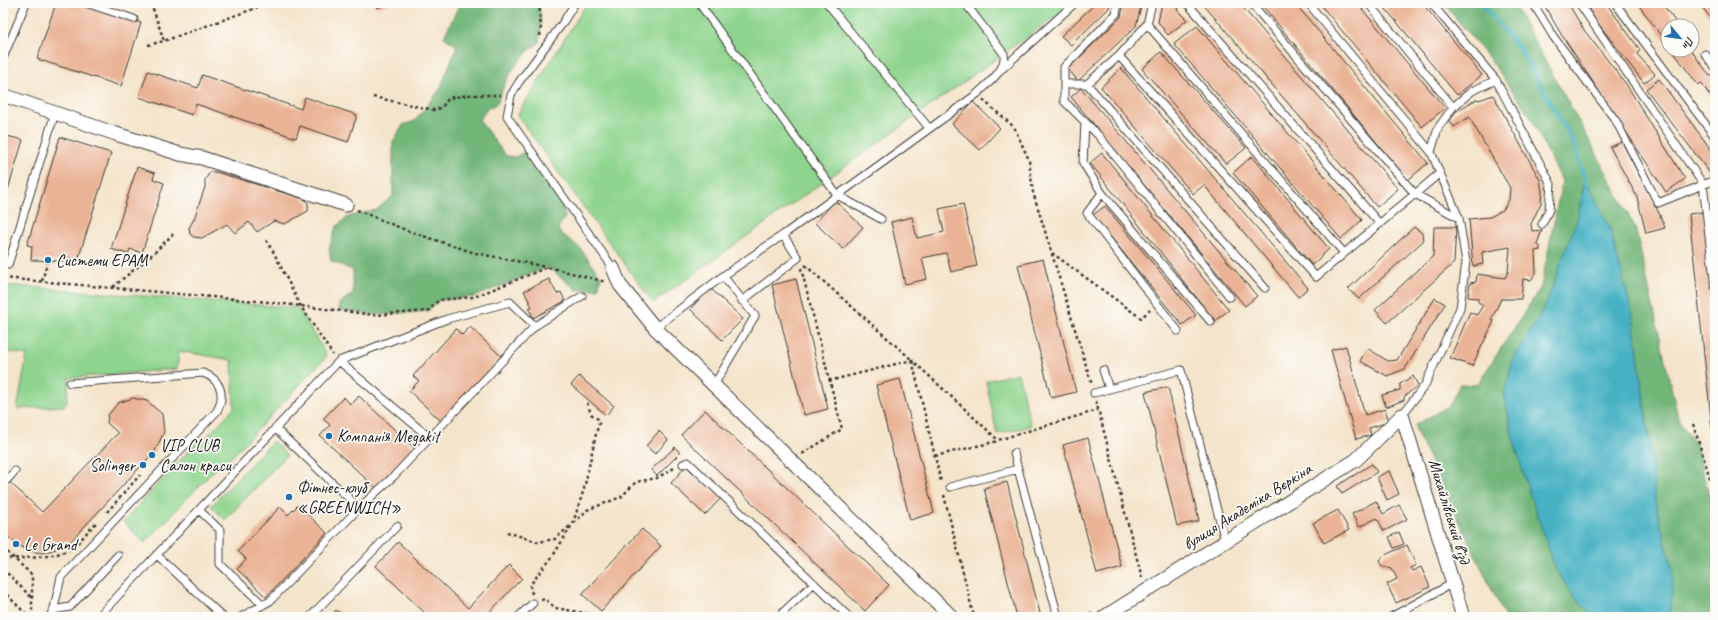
<svg xmlns="http://www.w3.org/2000/svg" width="1718" height="620" font-family="Caveat,sans-serif">
  <style>
    .green { fill: #8ed48e; stroke: #557855 }
    .forest { fill: #72b679; stroke: #47694a }
    .water { fill: #45b1c3; stroke: #306670 }
    .lines { fill: none; stroke-linecap: round; stroke-linejoin: round }
    .stream { stroke: #45b1c3; stroke-width: 4 }
    .building { fill: #eab395 }
    .lane-casing { stroke: #3c3a36; stroke-width: 9 }
    .street-casing { stroke: #3c3a36; stroke-width: 15 }
    .path { stroke: #3c3a36; stroke-width: 2.5; stroke-dasharray: 3 3; stroke-linecap: butt }
    .lane { stroke: #fff; stroke-width: 7 }
    .street { stroke: #fff; stroke-width: 13 }
    .poi-dot { fill: #1f6fb2; stroke: #fdfcf7; stroke-width: 1.5 }
    .labels { text-anchor: middle; stroke-width: 3.5; stroke-linejoin: round; paint-order: stroke }
    .poi-label { font-size: 17px; fill: #1c1c1c; stroke: #fdfcf7; text-anchor: start }
    .street-label { font-size: 17px; fill: #1c1c1c; stroke: #fdfcf7 }
  </style>
  <rect width="100%" height="100%" fill="#fdfcf7"/>
  <filter id="ink" filterUnits="userSpaceOnUse"><feTurbulence type="fractalNoise" baseFrequency=".025" numOctaves="2"/><feDisplacementMap in="SourceGraphic" scale="8" xChannelSelector="R" yChannelSelector="G"/><feConvolveMatrix kernelMatrix="1 2 1 2 8 2 1 2 1" color-interpolation-filters="sRGB"/></filter>
  <filter id="wash" filterUnits="userSpaceOnUse"><feTurbulence type="fractalNoise" baseFrequency=".012" numOctaves="4" result="noise"/><feDisplacementMap in="SourceGraphic" scale="16" xChannelSelector="R" yChannelSelector="G"/><feGaussianBlur stdDeviation="0.9" result="paint"/><feColorMatrix in="noise" values="0 0 0 0 0 0 0 0 0 0 0 0 0 0 0 0 0 1.4 0 .05"/><feComposite in="paint" operator="in"/></filter>
  <g filter="url(#wash)">
    <rect width="100%" height="100%" fill="#f4e4cb"/>
    <path class="green" d="M587 3H1079L1051 20 653 303 517 115Z
      M3 285 298 308 327 356 222 467 220 464 145 543 123 522 197 442 200 444 234 408 232 360 179 351 177 369 69 378 67 402 64 406 17 409 27 355 3 351Z
      M1018 373 1031 426 997 434 986 381Z
      M273 441 287 455 225 520 211 506Z"/>
    <path class="forest" d="M464 3H539L541 26 539 43C518 56 504 81 497 104L488 108 479 120 506 156 516 157 529 148 569 205 564 209 565 218 559 226 558 231 580 248 601 277 598 289 577 290 548 267 474 297 439 300 428 311 375 315 339 310V304L353 293V270L331 261 329 248 336 227 348 217 376 210 393 196V142L403 125 415 121 440 89 457 46 444 37 459 5Z
      M1443 3H1513L1593 147 1635 227 1679 422 1696 444 1715 520V617H1505L1416 431 1415 425 1449 406 1460 384 1477 385 1541 287 1562 181 1530 116 1489 58Z"/>
    <path class="water" d="M1585 178 1610 229 1633 316 1652 461 1655 502 1673 571 1671 604 1668 617H1593L1571 593 1556 570 1525 480 1511 430 1504 393 1514 357 1531 331 1547 302 1578 216Z"/>
    <g class="lines">
      <path class="stream" d="M1481 3 1520 49 1574 144 1586 183"/>
    </g>
    <g id="blocks">
      <path class="building" d="M56 3H78L141 23 121 86 37 59Z
        M375 3H392L377 8Z
        M1096 3H1110L1109 8 1071 45 1061 36Z
        M1124 3H1142L1136 26 1078 81 1068 69 1121 17Z
        M1162 3H1179L1177 10 1187 20 1168 35 1158 22Z
        M1202 3H1239L1398 189 1377 207Z
        M1260 3H1295L1428 163 1408 180Z
        M1319 3H1357L1445 108 1422 127Z
        M1381 3H1422L1482 75 1457 95Z
        M1543 3H1568L1584 30 1626 84 1685 179 1666 192 1561 34Z
        M1585 3H1606L1640 50 1637 54 1655 74 1644 83 1594 18Z
        M1637 3H1662L1677 24 1674 26H1668V44Z
        M1699 3H1715V24Z
        M1197 26 1362 220 1341 239 1174 44Z
        M1672 50H1691L1710 76 1714 75 1715 102 1701 83 1698 85Z
        M1161 52 1246 148 1226 164 1142 69Z
        M1121 68 1308 288 1298 297 1204 185 1193 194 1101 87Z
        M148 71 198 88 202 75 301 109 305 97 357 115 348 142 300 126 296 138 196 104 192 115 139 97Z
        M1659 79 1715 155V176L1713 177 1646 89Z
        M1081 88 1257 296 1245 306 1071 97Z
        M1493 95 1540 180 1542 192 1541 203 1531 224 1532 231 1542 230 1537 244 1540 246V250L1535 251 1536 273 1531 280 1523 279 1521 299H1501L1491 320 1494 321 1472 366 1450 358 1470 312 1477 315 1483 305 1478 302V298L1468 297 1470 283 1476 282 1477 274 1505 278 1508 272 1510 247 1482 252 1483 264 1473 266 1469 219 1490 217 1503 210 1509 200 1510 188 1469 117 1454 127 1450 121 1455 112 1477 99 1479 100Z
        M973 102 1000 128 980 150 952 124Z
        M3 135 23 140 3 206Z
        M60 137 111 153 78 260 67 257 66 261 31 260 32 246 27 245Z
        M1622 142 1660 215 1665 228 1646 233 1637 197 1610 147Z
        M1102 153 1229 310 1215 321 1090 163Z
        M1252 156 1329 249 1312 265 1233 173Z
        M137 167 155 173 153 179 164 183 142 253 130 249 128 254 111 249Z
        M210 172H216L304 199 308 203V211L285 224 274 221 257 232 249 222 235 233 227 224 202 238 194 237 190 234 189 228 194 219 205 187V180Z
        M835 201 863 227 843 249 815 223Z
        M963 204 977 266 951 272 946 253 922 258 927 279 905 284 891 222 912 217 917 238 944 232 939 209Z
        M1105 206 1196 315 1182 325 1093 215Z
        M1704 212 1715 320 1714 447 1689 214Z
        M1414 227 1422 233 1423 241 1359 299 1348 289Z
        M1434 227H1456L1454 263 1387 323 1375 310 1433 256Z
        M1043 259 1076 392 1051 398 1018 265Z
        M549 279 557 294 561 292 565 301 533 318 529 308 532 307 524 291Z
        M796 279 828 409 804 415 772 285Z
        M710 288 743 319 722 340 690 309Z
        M1435 298 1445 304 1405 369 1387 376 1360 361 1367 348 1388 361 1397 360Z
        M470 327 502 357 441 421 409 391 419 381 413 376 456 329 462 335Z
        M1346 346 1365 415 1385 409 1389 422 1369 428 1371 435 1356 439 1331 350Z
        M579 376 614 406 606 415 571 385Z
        M1413 376 1418 385 1404 397V400L1386 407 1382 395 1400 390V384Z
        M900 379 934 513 910 520 876 385Z
        M1168 387 1199 521 1177 526 1145 392Z
        M359 396 414 448 422 444 376 488 320 436 330 425 323 419 344 397 351 405Z
        M133 398 147 401 162 414 164 432 155 451 71 541 56 549 43 553 29 551 16 544 3 532V476L42 512 118 433 107 423 108 415 118 403Z
        M705 410 889 585 865 611 681 435Z
        M659 431 668 440 655 454 646 446Z
        M1088 438 1122 567 1097 574 1063 445Z
        M675 447 680 453 657 476 651 470Z
        M1372 464 1377 472 1342 494 1337 486Z
        M686 466 721 498 705 515 671 483Z
        M1389 471 1399 494 1387 500 1377 477Z
        M1007 482 1036 598 1041 617H1017L984 488Z
        M1376 501 1383 514 1399 505 1407 519 1384 531 1377 518 1359 527 1352 514Z
        M298 505 327 533 266 597 237 569 246 559 238 551 280 507 288 515Z
        M1338 510 1349 530 1324 543 1313 523Z
        M642 529 661 546 601 611 582 594Z
        M1399 532 1404 544 1394 548 1389 537Z
        M398 542 468 608 509 565 522 578 485 617H429L376 566Z
        M1407 545 1416 565 1410 568 1412 571 1421 567 1430 587 1396 603 1387 584 1397 579 1392 568 1382 566 1379 561 1385 555Z
        M336 610 344 617H329Z"/>
    </g>
  </g>
  <g filter="url(#ink)">
    <use href="#blocks" fill-opacity="0" stroke="#3c3a36" stroke-width="1"/>
    <g class="lines">
      <g class="lane-casing">
        <path id="lane" d="M86 3 134 19
          M575 3 562 24 519 82 511 95 507 116 613 268
          M699 3 837 195 881 219
          M827 3 929 128
          M1118 3 1116 14 1064 67V101L1098 135 1230 297
          M1152 3 1147 24 1119 56 1087 84 1265 288
          M1187 3 1380 224
          M1251 3 1415 194 1459 218
          M1308 3 1431 152 1459 218 1466 262 1460 308 1425 385 1402 415
          M1368 3 1453 107
          M1431 3 1496 80 1551 184 1549 210 1542 224
          M1533 3 1553 36 1616 121 1658 203 1715 180
          M1579 3 1703 184 1715 288
          M1615 3 1715 137
          M1147 24 1344 253
          M1705 54 1715 67
          M1119 56 1316 277 1440 173
          M3 58 26 3
          M1002 69 1075 3
          M1064 84H1087
          M1085 122 1083 163 1102 193
          M1431 152 1438 128 1453 107 1472 91 1496 80
          M8 265 55 113
          M742 301 798 258 783 235
          M655 328 723 276 783 235 977 94C988 83 1006 71 1004 54L965 3
          M1178 331 1087 213 1102 193 1211 322
          M339 361 430 438
          M1103 370 1109 389
          M714 385 755 316 723 276
          M1094 393 1181 370 1225 541
          M275 428 359 508
          M1014 453 1018 469
          M683 464 688 462 849 617
          M7 480 15 471
          M950 487 1018 469 1058 617
          M199 510 220 530V564L263 605
          M157 555 223 617
          M51 614 53 610 70 607 118 555
          M52 617 61 577 217 411C226 394 220 379 203 373L70 383
          M98 617 339 361 447 319 510 302 535 326
          M241 617 270 601 359 508 394 476 535 326 582 296
          M310 617 397 526
          M518 617 533 603
          M778 617 814 583
          M1391 617 1453 583"/>
      </g>
      <g class="street-casing">
        <path id="street" d="M3 95 116 134 180 154 202 158 346 205
          M613 268 620 285 655 328 952 617
          M1104 617 1356 460 1402 415 1463 617"/>
      </g>
      <path class="path" d="M151 3 164 41
        M539 3 541 26 540 36
        M148 45 164 41 270 3
        M373 97 434 110 441 108 449 98 469 95H501
        M983 100 1014 127 1029 160 1033 192 1092 385
        M357 210 408 231 475 253 547 267
        M266 240 274 253 300 305 333 355
        M1052 253 1141 318 1150 310
        M805 265 912 360 941 482
        M801 268 842 429 802 454
        M3 278 268 302 375 315 428 311 439 300 474 297 548 267 606 282
        M42 281 48 260
        M113 287 154 253 173 234
        M829 381 912 360 998 440 1098 410
        M1096 401 1142 578
        M1693 424 1715 494
        M935 456 998 441
        M944 495 974 617
        M107 512 140 475
        M574 523 587 510 621 497 636 482 657 478 676 467
        M507 532 538 542 555 539 570 526
        M3 548 32 575V617
        M3 558C21 559 55 558 70 549 80 543 87 531 96 523
        M3 569 31 597
        M3 591 29 617
        M532 594 530 585 553 556 573 523 584 489 596 434 599 423 598 419 591 414 587 402
        M541 600 545 599 555 608 609 617
        M1086 617 1092 613"/>
      <use href="#lane" class="lane"/>
      <use href="#street" class="street"/>
    </g>
  </g>
  <g class="poi-dot">
    <circle cx="48" cy="260" r="4"/>
    <circle cx="329" cy="436" r="4"/>
    <circle cx="152" cy="455" r="4"/>
    <circle cx="143" cy="465" r="4"/>
    <circle cx="289" cy="497" r="4"/>
    <circle cx="16" cy="544" r="4"/>
  </g>
  <g class="labels">
    <g class="poi-label">
      <text x="56" y="266">Системи EPAM</text>
      <text x="337" y="442">Компанія Megakit</text>
      <text x="160" y="451">VIP CLUB<tspan x="160" dy="20">Салон краси</tspan></text>
      <text x="135" y="471" text-anchor="end">Solinger</text>
      <text x="297" y="493">Фітнес-клуб<tspan x="297" dy="20">«GREENWICH»</tspan></text>
      <text x="24" y="550">Le Grand</text>
    </g>
    <g class="street-label">
      <text transform="translate(1247 506) rotate(-32)" y="6">вулиця Академіка Вєркіна</text>
      <text transform="translate(1450 511) rotate(73)" y="6">Михайлівський в'їзд</text>
    </g>
  </g>
  <rect width="1718" height="620" fill="none" stroke="#fdfcf7" stroke-width="16"/>
  <g transform="translate(1680 38) rotate(119)"><circle r="19" fill="#fdfcf7" stroke="#a3a29f"/>
  <path d="M0-3L7 15L0 10L-7 15Z" fill="#1f6fb2"/>
  <text y="-6" font-size="11" font-weight="bold" text-anchor="middle" fill="#1c1c1c">Пн</text>
  </g>
</svg>
